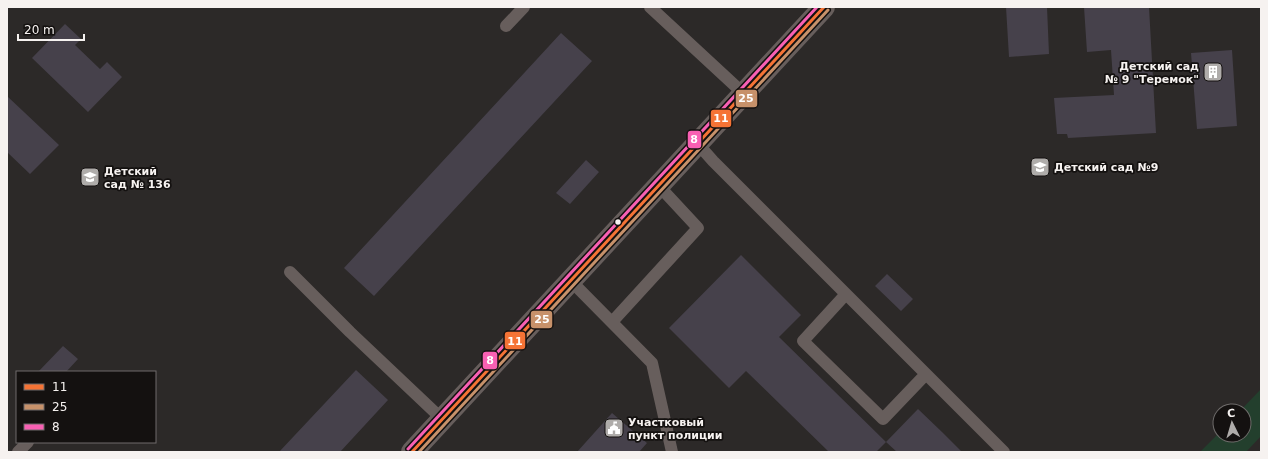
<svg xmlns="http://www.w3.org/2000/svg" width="1268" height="459" font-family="'DejaVu Sans',sans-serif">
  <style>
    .green { fill: #233f2d }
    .building { fill: #46414b }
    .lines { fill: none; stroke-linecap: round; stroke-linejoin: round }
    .lane { stroke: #675e5c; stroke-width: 12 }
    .street { stroke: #675e5c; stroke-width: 22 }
    .bus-1-casing { stroke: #141110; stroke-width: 6 }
    .bus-2-casing { stroke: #141110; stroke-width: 6 }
    .bus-3-casing { stroke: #141110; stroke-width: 6 }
    .bus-1 { stroke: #f57335; stroke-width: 3 }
    .bus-2 { stroke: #c7916a; stroke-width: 3 }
    .bus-3 { stroke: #f860b3; stroke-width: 3 }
    .bus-dot { fill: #f6f2f0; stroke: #141110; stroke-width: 1.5 }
    .labels { text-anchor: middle; stroke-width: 3.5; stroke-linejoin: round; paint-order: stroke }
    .poi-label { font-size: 11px; font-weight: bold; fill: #f6f2f0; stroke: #141110; text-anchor: start }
    .line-badge { stroke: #141110; stroke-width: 1.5 }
    .badge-label { font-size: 11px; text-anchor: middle; font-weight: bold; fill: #fff }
  </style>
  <rect width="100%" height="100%" fill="#2c2928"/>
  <path class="green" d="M1261 389V436L1246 452H1200L1220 432V435H1244V411H1240Z"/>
  <path class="building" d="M1006 7H1047L1049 54 1009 57Z
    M1084 7H1149L1156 133 1068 138 1067 134H1057L1054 98 1114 95 1111 50 1087 52Z
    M65 24 81 39 75 45 100 69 107 62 122 77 88 112 32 58Z
    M561 33 592 61 374 296 344 268Z
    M1232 50 1237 126 1197 129 1191 53Z
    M7 96 59 145 30 174 7 152Z
    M586 160 599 172 570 204 556 193Z
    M741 255 801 315 779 337 886 442 876 452H829L746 371 729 388 669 328Z
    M887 274 913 299 901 311 875 286Z
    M63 346 78 359 66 372H38Z
    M356 370 388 400 340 452H279Z
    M918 409 942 432 962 452H897L886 442Z
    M612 413 647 443 639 452H577Z"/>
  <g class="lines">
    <path class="lane" d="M650 7 744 94
      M506 26 524 7
      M698 144 713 161 1004 452
      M290 272 350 332 442 419
      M571 281 652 363 672 452
      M846 294 803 341 883 419 926 374
      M612 322 698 228 659 186
      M18 452 28 442"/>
    <path class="street" d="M412 452 824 7"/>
    <g class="bus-1-casing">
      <path id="bus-1" d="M412 452 824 7"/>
    </g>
    <g class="bus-2-casing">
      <path id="bus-2" d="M419 452 828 10"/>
    </g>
    <g class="bus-3-casing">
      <path id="bus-3" d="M408 449 817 7"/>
    </g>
    <use href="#bus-1" class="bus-1"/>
    <use href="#bus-2" class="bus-2"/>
    <use href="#bus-3" class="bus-3"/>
  </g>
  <defs>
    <g id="building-square" transform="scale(1)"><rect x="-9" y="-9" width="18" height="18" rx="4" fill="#afacaa" stroke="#141110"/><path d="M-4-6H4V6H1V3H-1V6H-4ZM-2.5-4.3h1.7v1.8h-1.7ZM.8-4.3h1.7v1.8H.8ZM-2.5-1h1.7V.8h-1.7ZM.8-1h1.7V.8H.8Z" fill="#fff"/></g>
    <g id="school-square" transform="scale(1)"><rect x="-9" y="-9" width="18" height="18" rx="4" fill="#afacaa" stroke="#141110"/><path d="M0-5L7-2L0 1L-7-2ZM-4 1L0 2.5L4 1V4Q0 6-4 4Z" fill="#fff"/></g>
    <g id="civic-square" transform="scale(1)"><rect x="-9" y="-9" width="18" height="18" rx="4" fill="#afacaa" stroke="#141110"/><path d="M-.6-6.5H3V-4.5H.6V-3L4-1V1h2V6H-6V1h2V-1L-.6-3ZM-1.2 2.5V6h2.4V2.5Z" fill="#fff"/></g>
  </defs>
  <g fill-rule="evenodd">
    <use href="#building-square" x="1213" y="72"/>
    <use href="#school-square" x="1040" y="167"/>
    <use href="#school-square" x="90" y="177"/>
    <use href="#civic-square" x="614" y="428"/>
  </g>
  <circle class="bus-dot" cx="618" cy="222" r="3.5"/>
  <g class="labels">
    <g class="poi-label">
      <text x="1199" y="70" text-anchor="end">Детский сад<tspan x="1199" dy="13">№ 9 "Теремок"</tspan></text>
      <text x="1054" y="171">Детский сад №9</text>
      <text x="104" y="175">Детский<tspan x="104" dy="13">сад № 136</tspan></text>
      <text x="628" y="426">Участковый<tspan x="628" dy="13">пункт полиции</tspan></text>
    </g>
  </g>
  <g class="line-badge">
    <rect x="735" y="89" width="23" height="19" rx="4" fill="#c7916a"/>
    <rect x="710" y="109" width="22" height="19" rx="4" fill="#f57335"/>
    <rect x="687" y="130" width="15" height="19" rx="4" fill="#f860b3"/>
    <rect x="530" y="310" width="23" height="19" rx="4" fill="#c7916a"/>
    <rect x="504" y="331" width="22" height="19" rx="4" fill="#f57335"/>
    <rect x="482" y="351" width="16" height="19" rx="4" fill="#f860b3"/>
  </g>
  <g class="badge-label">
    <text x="746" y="102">25</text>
    <text x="721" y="122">11</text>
    <text x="694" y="143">8</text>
    <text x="542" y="323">25</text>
    <text x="515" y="345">11</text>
    <text x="490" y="364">8</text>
  </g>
  <rect width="1268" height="459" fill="none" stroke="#f6f2f0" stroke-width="16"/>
  <rect x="16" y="371" width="140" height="72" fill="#141110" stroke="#6e6b6a"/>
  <rect x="24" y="384" width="20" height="6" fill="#f57335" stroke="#6e6b6a"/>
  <text x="52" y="391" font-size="12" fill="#f6f2f0">11</text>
  <rect x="24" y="404" width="20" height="6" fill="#c7916a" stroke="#6e6b6a"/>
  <text x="52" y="411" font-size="12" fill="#f6f2f0">25</text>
  <rect x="24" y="424" width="20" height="6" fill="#f860b3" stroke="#6e6b6a"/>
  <text x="52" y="431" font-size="12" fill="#f6f2f0">8</text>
  <g transform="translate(1232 423) rotate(355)"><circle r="19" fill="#141110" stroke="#6e6b6a"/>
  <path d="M0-3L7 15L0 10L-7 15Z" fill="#afacaa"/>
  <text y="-6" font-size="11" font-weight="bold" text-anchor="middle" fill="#f6f2f0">С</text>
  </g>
  <path d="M18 34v6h66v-6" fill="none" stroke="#f6f2f0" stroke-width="2"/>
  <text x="24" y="34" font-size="12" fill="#f6f2f0" stroke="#141110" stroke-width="3" paint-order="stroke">20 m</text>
</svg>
